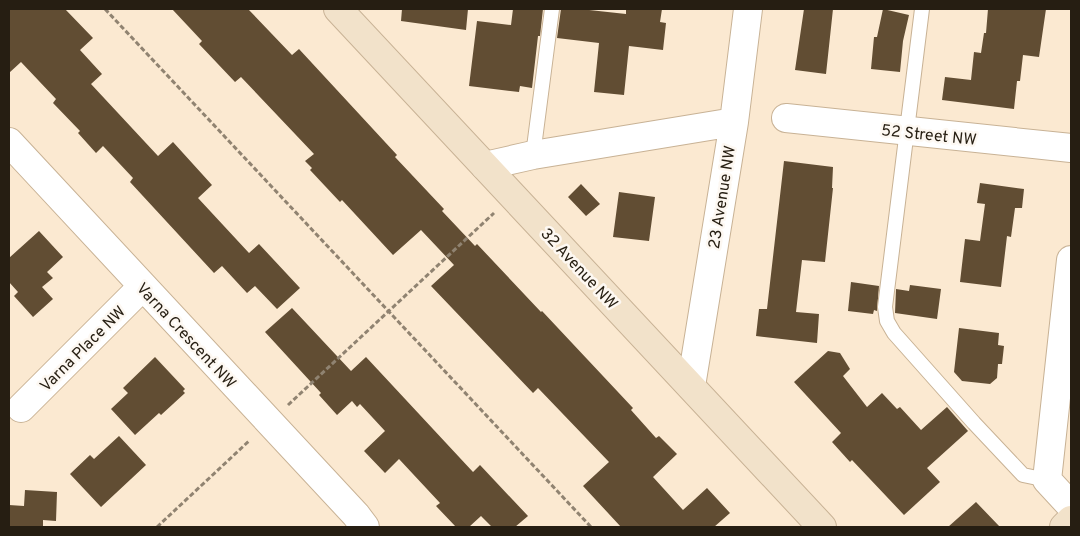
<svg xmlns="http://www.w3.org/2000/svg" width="1080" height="536" font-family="Overpass,sans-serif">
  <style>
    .building { fill: #614d33 }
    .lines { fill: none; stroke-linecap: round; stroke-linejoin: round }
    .lane-casing { stroke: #c8b295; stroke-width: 16 }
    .street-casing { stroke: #c8b295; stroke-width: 30 }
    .secondary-casing { stroke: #c8b295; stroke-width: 30 }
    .path { stroke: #908371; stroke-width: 3; stroke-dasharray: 5 2.5; stroke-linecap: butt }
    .lane { stroke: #fff; stroke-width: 14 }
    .street { stroke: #fff; stroke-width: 28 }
    .secondary { stroke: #f2e2ca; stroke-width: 28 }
    .labels { text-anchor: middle; stroke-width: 5; stroke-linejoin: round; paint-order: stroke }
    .street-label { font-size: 16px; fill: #261e12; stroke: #fdf8f2 }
  </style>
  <rect width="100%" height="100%" fill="#fbe9d1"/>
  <path class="building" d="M9 9H65L93 38 80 50 102 74 91 84 158 156 173 142 212 185 198 198 249 253 259 244 300 288 277 309 255 286 247 293 222 266 214 273 130 182 133 178 103 146 96 153 78 133 80 131 53 103 56 99 21 62 9 73Z
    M172 9H248L292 55 299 49 397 155 395 157 444 209 442 211 475 246 477 244 541 312 542 311 633 408 631 410 656 438 659 436 677 454 653 477 683 510 707 488 730 513 714 527H621L583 486 609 462 538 388 533 393 431 286 454 265 421 230 393 255 342 200 340 202 310 170 312 168 305 161 314 154 241 77 235 82 199 44 202 41Z
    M402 9H468L466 30 401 21Z
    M513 9H543L540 36H538L532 88 520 86 519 92 469 86 477 21 511 25Z
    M561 9H580L626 14V9H662L660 22 666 23 663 50 629 46 624 95 594 92 599 43 557 38Z
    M804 9H833L826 74 795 70Z
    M883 9 909 15 903 41 900 72 871 69 874 37H877Z
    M988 9H1046L1039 57 1023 55 1020 81H1017L1014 109 942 100 945 77 971 80 974 52 981 53 984 33H986Z
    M784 161 833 167 832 188H833L825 262 802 260 796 312 819 314 817 343 756 336 759 309H767Z
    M980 183 1024 189 1022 208H1015L1011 237 1007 236 1001 287 960 282 965 239 980 241 985 204 977 203Z
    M581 184 600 204 586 216 568 197Z
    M619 192 655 197 649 241 613 237Z
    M39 231 63 257 47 272 53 278 42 287 53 299 33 317 14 296 18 292 9 282V258Z
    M851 282 879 286 877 311 874 310 873 314 848 311Z
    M910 285 941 289 937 319 895 313 896 289 909 291Z
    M292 308 351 371 366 357 473 472 480 465 528 516 515 527H492L481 516 469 527H456L436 506 440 503 399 459 385 473 364 451 385 431 360 404 357 407 352 401 337 415 319 395 321 393 265 332Z
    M959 328 999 333 998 345 1004 346 1002 364H998L997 378 990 384 962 381 954 372Z
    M828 351 840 353 850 369 843 376 867 407 882 393 897 409 900 407 921 430 947 407 968 431 927 468 940 482 904 515 852 460 850 462 832 442 841 433 794 382Z
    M155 357 185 389 183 391 185 393 161 415 159 413 135 435 111 409 128 393 123 388Z
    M119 436 146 465 101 507 70 474 90 455 94 459Z
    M25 490 57 492 56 521 43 520V527H9V505L24 506Z
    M976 502 1000 527H948Z"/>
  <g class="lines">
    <g class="lane-casing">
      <path id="lane" d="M922 9 885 307 887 321 894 333 974 423 1023 475 1047 480
        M533 155 552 9"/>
    </g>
    <g class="street-casing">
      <path id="street" d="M786 118 1071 148
        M9 142 356 515 365 527
        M485 166 533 155 734 122
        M1071 260 1047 480 1071 506
        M691 386 734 122 748 9
        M21 408 142 287"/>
    </g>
    <g class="secondary-casing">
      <path id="secondary" d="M338 9 822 527
        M1064 527 1071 520"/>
    </g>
    <path class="path" d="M105 9 591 527
      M288 405 494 213
      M157 527 250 440"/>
    <use href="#lane" class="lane"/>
    <use href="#street" class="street"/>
    <use href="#secondary" class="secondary"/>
  </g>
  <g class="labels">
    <g class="street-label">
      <text transform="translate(929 134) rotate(6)" y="6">52 Street NW</text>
      <text transform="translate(721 197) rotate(-81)" y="6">23 Avenue NW</text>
      <text transform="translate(580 268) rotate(47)" y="6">32 Avenue NW</text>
      <text transform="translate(187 335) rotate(47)" y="6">Varna Crescent NW</text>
      <text transform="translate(82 348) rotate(-45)" y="6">Varna Place NW</text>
    </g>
  </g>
  <rect width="1080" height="536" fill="none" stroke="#261e12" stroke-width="20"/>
</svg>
